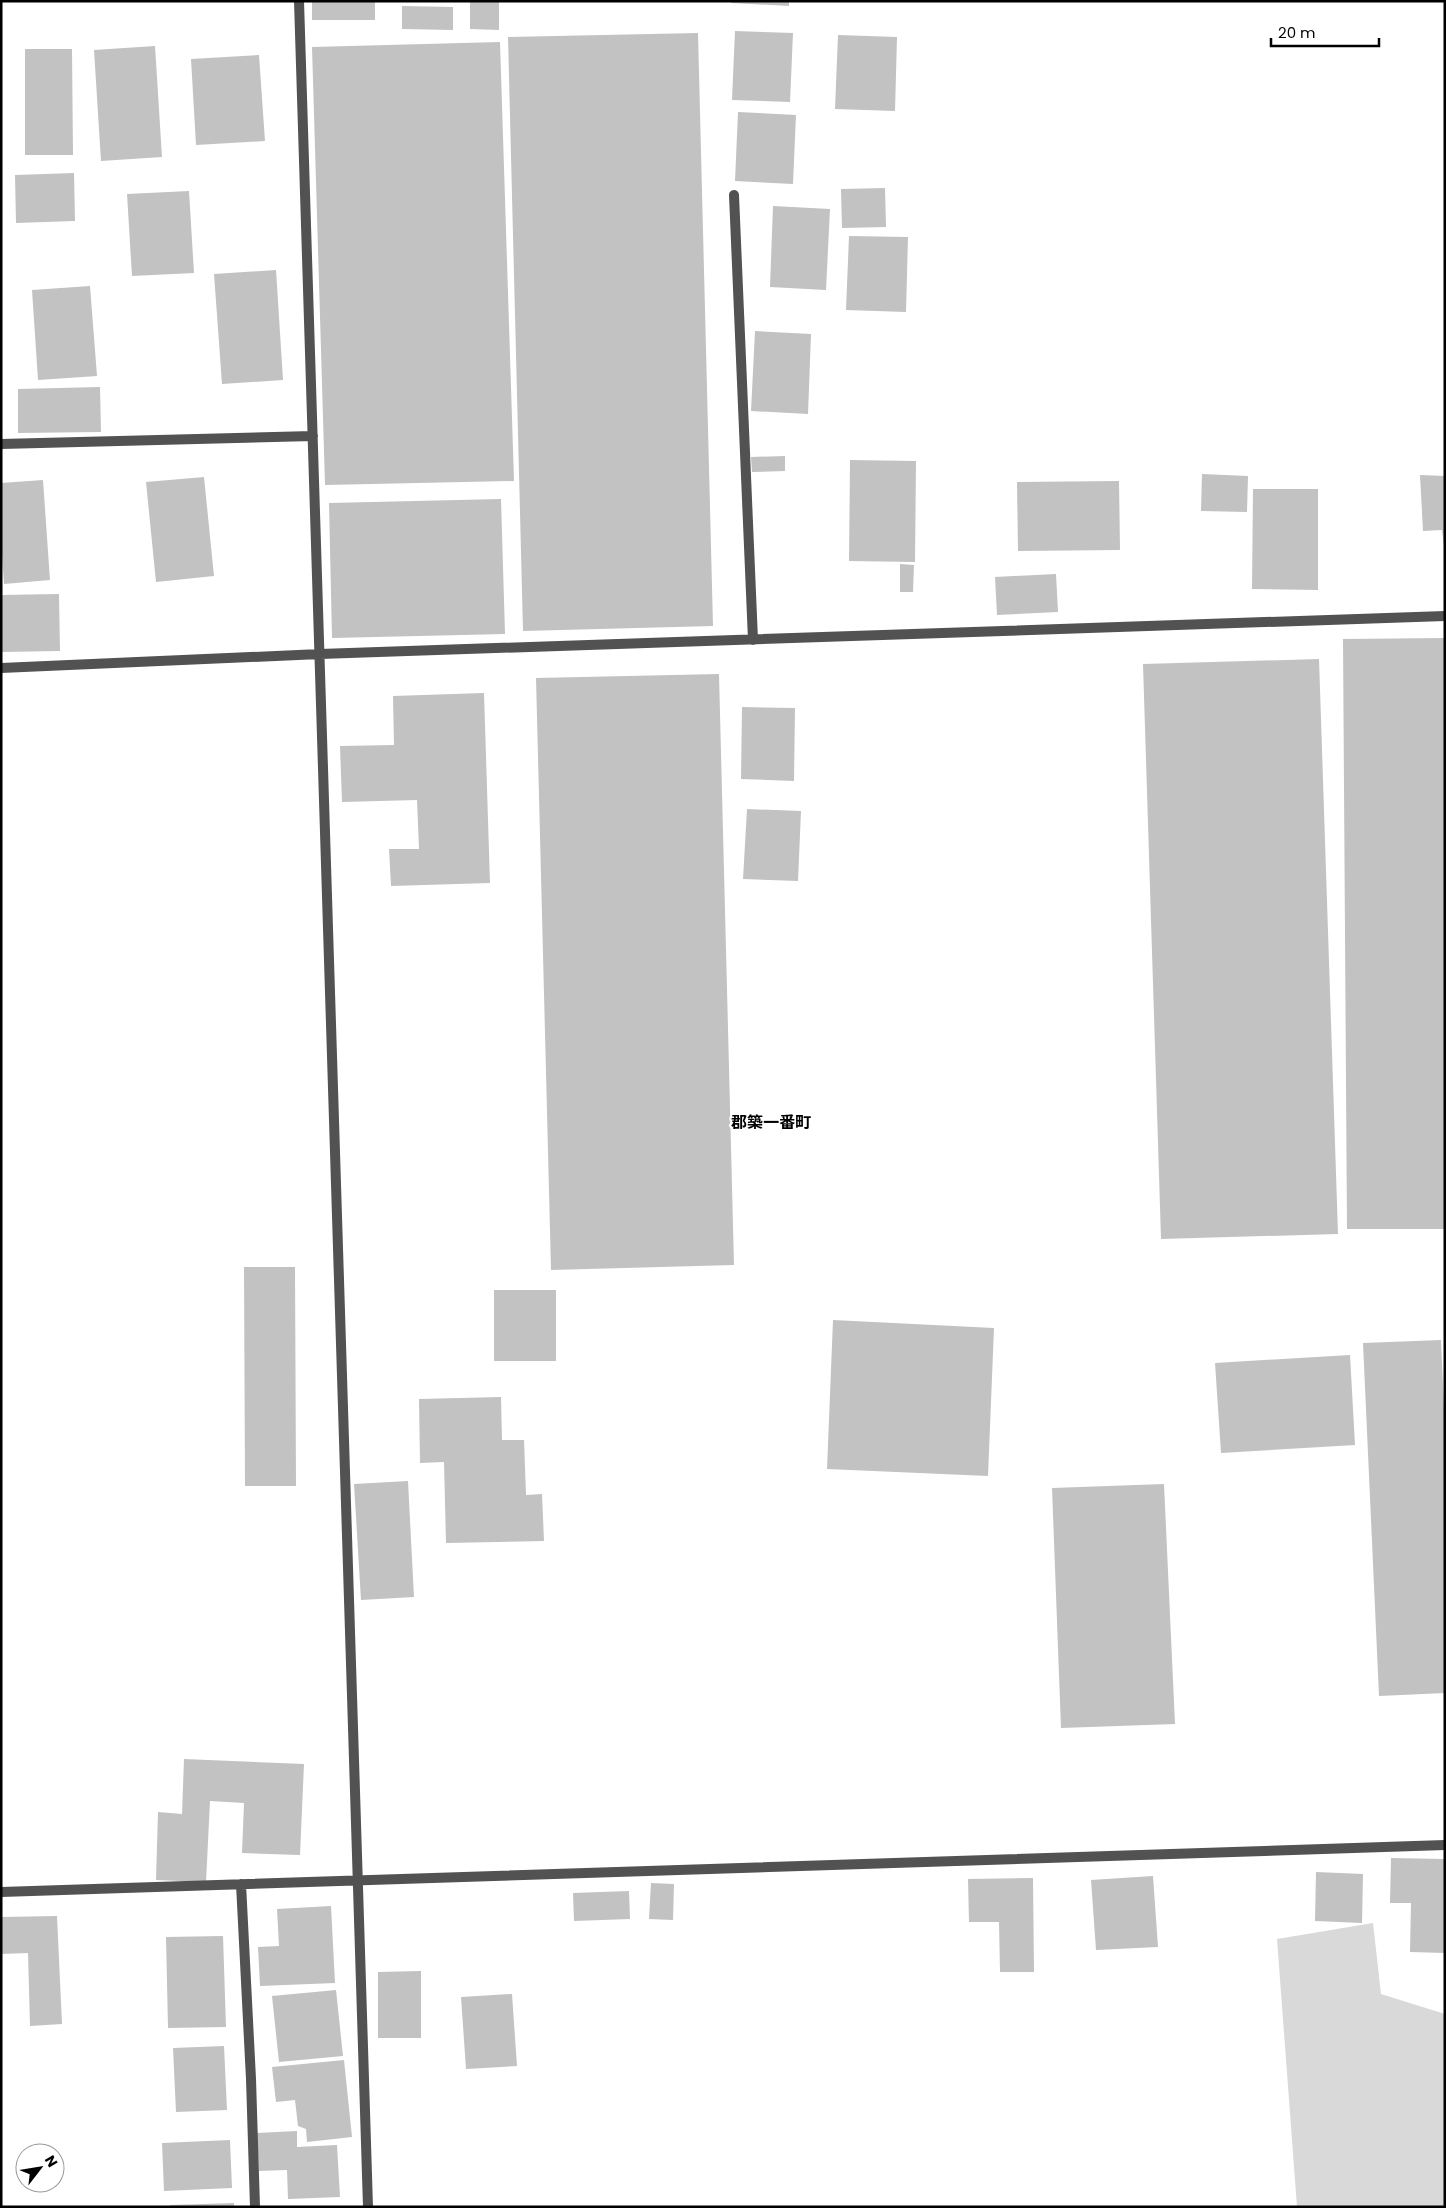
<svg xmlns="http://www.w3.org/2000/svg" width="1446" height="2208" font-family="Poppins,'Noto Sans JP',sans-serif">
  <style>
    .green { fill: #d9d9d9 }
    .building { fill: #c2c2c2 }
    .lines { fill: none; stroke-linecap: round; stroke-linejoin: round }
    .minor { stroke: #525252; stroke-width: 10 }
    .labels { text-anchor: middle; stroke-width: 4.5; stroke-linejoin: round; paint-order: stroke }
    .quarter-label { font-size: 16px; font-weight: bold; fill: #000; stroke: #fff }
  </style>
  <rect width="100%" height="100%" fill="#fff"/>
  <path class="green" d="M1373 1923 1381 1994 1445 2014V2207H1297L1277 1939Z"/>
  <path class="building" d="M312 1H375V20H312Z
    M470 1H499V30L470 29Z
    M731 1H789V6L731 3Z
    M402 6 453 7V30L402 29Z
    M735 31 793 33 790 102 732 100Z
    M698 33 713 626 523 631 508 37Z
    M838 35 897 37 895 111 835 109Z
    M500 42 514 481 325 485 312 47Z
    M155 46 162 157 101 161 94 50Z
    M25 49H72L73 155H25Z
    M259 55 265 141 196 145 191 59Z
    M738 112 796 115 793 184 735 181Z
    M74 173 75 221 16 223 15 175Z
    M885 188 886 227 842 228 841 189Z
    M189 191 194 273 132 276 127 194Z
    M773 206 830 209 826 290 770 287Z
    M849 236 908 237 906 312 846 310Z
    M276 270 283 380 222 384 214 274Z
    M90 286 97 376 38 380 32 290Z
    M755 331 811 334 808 414 751 411Z
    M100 387 101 432 18 433V389Z
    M785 456V471L752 472 751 457Z
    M850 460 916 461 915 562 849 561Z
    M1202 474 1248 476 1247 512 1201 511Z
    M1420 475 1445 476V553L1442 530 1423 531Z
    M204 477 214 576 156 582 146 482Z
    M43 480 50 580 4 584 1 539V483Z
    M1119 481 1120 550 1018 551 1017 482Z
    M1253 489H1318V590L1252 589Z
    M501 499 505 634 332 638 329 503Z
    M900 564 914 565 913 592H900Z
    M1056 574 1058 612 997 615 995 577Z
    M59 594 60 651 1 652V595Z
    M1445 638V1229H1347L1343 639Z
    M1319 659 1338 1234 1161 1239 1143 664Z
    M719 674 734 1265 551 1270 536 678Z
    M484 693 490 883 391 886 389 849H419L417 800 342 802 340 746 394 745 393 696Z
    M742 707 795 708 794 781 741 779Z
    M747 809 801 811 798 881 743 879Z
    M244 1267H295L296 1486H245Z
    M494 1290H556V1361H494Z
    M833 1320 994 1328 988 1476 827 1469Z
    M1441 1340 1445 1431V1693L1379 1696 1363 1343Z
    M1350 1355 1355 1445 1221 1453 1215 1363Z
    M501 1397 502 1440H524L526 1495 542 1494 544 1541 446 1543 444 1462 420 1463 419 1399Z
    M408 1481 414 1597 361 1600 354 1484Z
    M1164 1484 1175 1724 1061 1728 1052 1488Z
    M184 1759 304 1764 300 1855 242 1853 244 1803 210 1801 206 1882 156 1880 158 1812 182 1814Z
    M1391 1858 1445 1859V1953L1410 1952 1411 1903H1390Z
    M1316 1872 1363 1874 1362 1923 1315 1921Z
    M1153 1876 1158 1947 1096 1950 1091 1880Z
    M1033 1878 1034 1972H1000L999 1922H969L968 1879Z
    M651 1883 674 1884 673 1920 649 1919Z
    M629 1891 630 1919 574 1921 573 1893Z
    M331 1906 335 1983 260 1986 258 1947 279 1946 277 1909Z
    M57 1916 62 2024 30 2026 28 1953 1 1954V1917Z
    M223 1936 226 2027 168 2028 166 1937Z
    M421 1971V2038H378V1972Z
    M336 1990 343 2056 279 2062 272 1996Z
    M512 1994 517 2066 466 2069 461 1997Z
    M224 2046 227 2110 176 2112 173 2048Z
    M344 2060 352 2137 307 2142 306 2129 298 2126 295 2100 276 2102 272 2067Z
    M297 2131V2147L337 2145 340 2197 288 2199 287 2170 259 2171 257 2133Z
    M230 2140 232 2188 164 2191 162 2143Z
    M234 2203V2207H170V2205Z"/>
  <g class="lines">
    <path class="minor" d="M299 1 368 2207
      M734 195 753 640
      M1 444 313 436
      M1 668 320 654 1445 616
      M241 1884 251 2079 255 2207
      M1 1892 1445 1845"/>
  </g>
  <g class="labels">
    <g class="quarter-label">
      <text x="771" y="1128">郡築一番町</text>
    </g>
  </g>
  <rect width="1446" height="2208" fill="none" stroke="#000000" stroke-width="5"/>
  <g transform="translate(40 2168) rotate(59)"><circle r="24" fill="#ffffff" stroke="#999999"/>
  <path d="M0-4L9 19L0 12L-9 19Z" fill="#000000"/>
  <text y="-8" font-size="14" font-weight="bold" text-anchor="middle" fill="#000000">N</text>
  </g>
  <path d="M1271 38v8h108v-8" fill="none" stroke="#000000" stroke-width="2.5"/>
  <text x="1278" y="38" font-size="15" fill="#000000" stroke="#ffffff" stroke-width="4" paint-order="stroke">20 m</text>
</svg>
